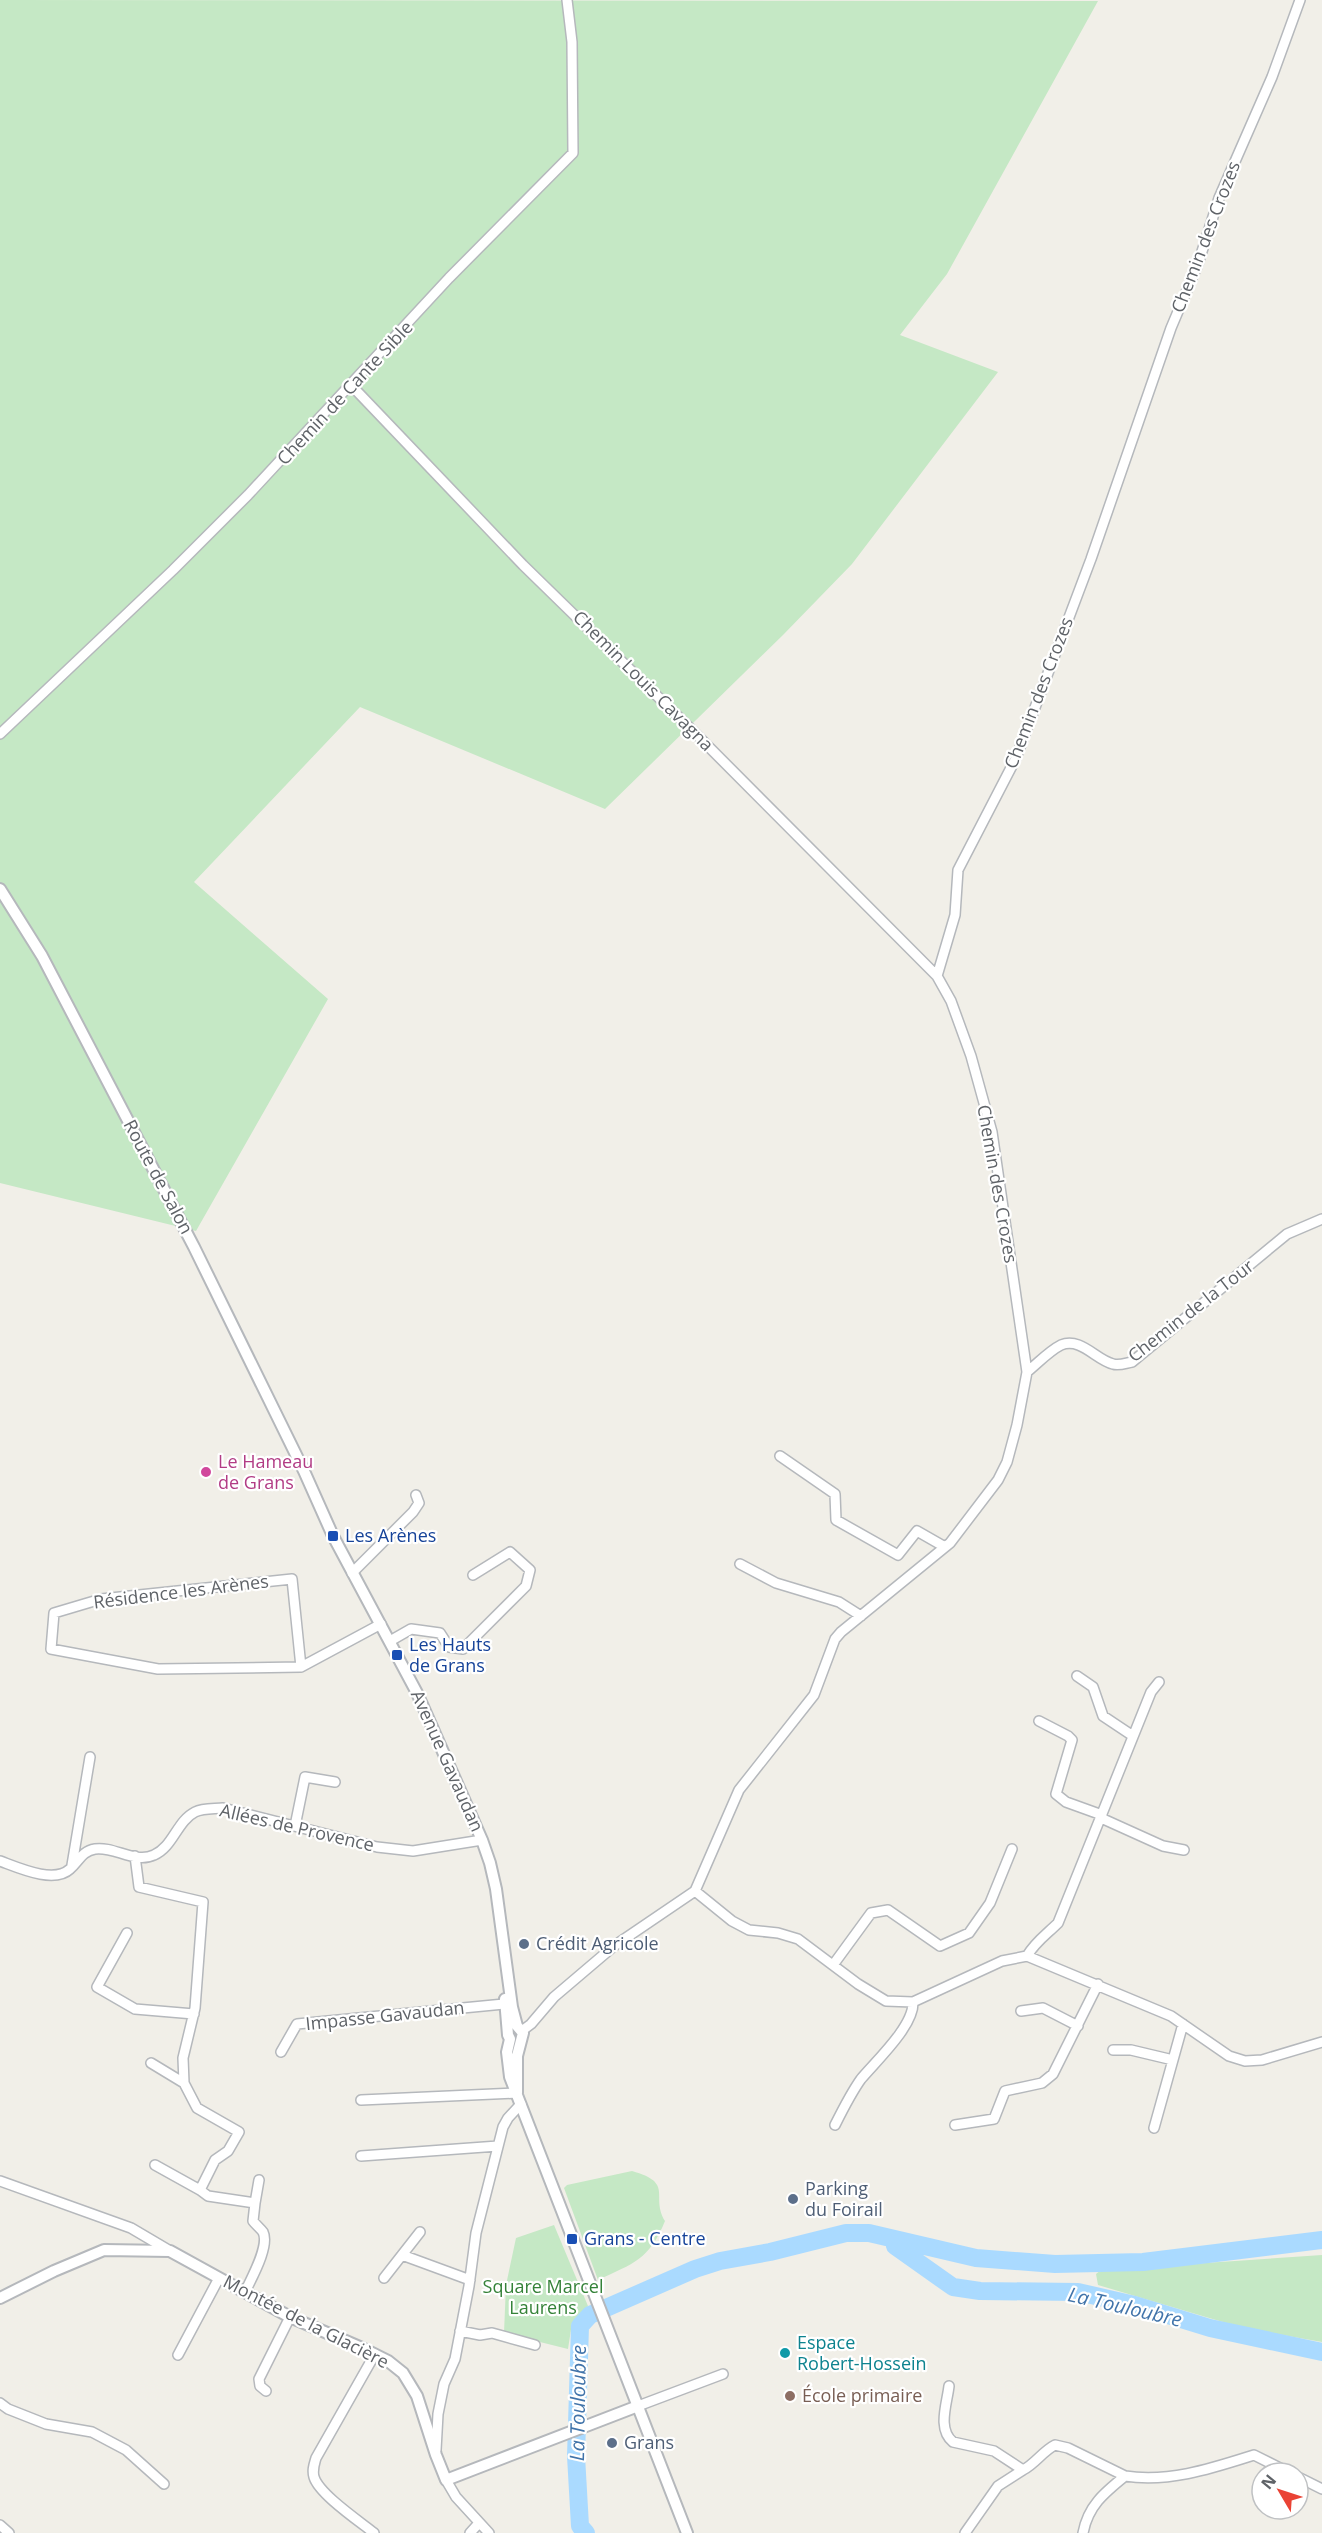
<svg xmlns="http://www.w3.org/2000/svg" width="1322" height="2533" font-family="'Open Sans',sans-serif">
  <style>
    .green { fill: #c5e8c5 }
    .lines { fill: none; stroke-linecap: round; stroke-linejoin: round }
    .river { stroke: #aadaff; stroke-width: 18 }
    .minor-casing { stroke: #b5b8bc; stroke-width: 12 }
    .tertiary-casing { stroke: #b5b8bc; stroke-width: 14 }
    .minor { stroke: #fff; stroke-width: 9 }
    .tertiary { stroke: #fff; stroke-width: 10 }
    .hotel-dot { fill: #d1479c; stroke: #fff; stroke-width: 2 }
    .transit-dot { fill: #1a4fb4; stroke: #fff; stroke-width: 2 }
    .service-dot { fill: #5c6f8a; stroke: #fff; stroke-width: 2 }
    .culture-dot { fill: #0f9aa8; stroke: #fff; stroke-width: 2 }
    .education-dot { fill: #8d6e63; stroke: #fff; stroke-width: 2 }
    .labels { text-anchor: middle; stroke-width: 4.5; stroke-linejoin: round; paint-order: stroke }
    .street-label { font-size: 18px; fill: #5f6368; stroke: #fff }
    .hotel-label { font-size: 18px; fill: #b23c85; stroke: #fff; text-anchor: start }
    .transit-label { font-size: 18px; fill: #164399; stroke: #fff; text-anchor: start }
    .service-label { font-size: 18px; fill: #4e5e75; stroke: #fff; text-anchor: start }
    .park-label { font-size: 18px; fill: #348238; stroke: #fff }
    .culture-label { font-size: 18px; fill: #0d838f; stroke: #fff; text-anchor: start }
    .education-label { font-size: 18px; fill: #785e54; stroke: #fff; text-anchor: start }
    .water-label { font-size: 20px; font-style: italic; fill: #4174aa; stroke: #fff }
  </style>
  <rect width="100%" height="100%" fill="#f1efe8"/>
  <path class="green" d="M0 0 1098 1 947 274 900 335 998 372 852 564 783 635 605 809 360 707 194 882 328 999 196 1231 0 1183Z
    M632 2171C675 2183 650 2196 665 2221 649 2260 634 2263 598 2280L564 2188 567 2185Z
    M554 2225 588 2306 572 2323 568 2349 504 2333 506 2285 516 2238Z
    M1322 2255V2342L1243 2328 1098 2285 1096 2274 1101 2270Z"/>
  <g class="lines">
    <path class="river" d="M895 2246 953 2287 980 2291 1078 2292 1135 2305 1210 2328 1322 2352
      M586 2533 580 2526 576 2456 580 2326 590 2315 695 2269 720 2261 770 2252 846 2233H869L976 2258 1055 2264 1143 2262 1322 2240"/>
    <g class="minor-casing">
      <path id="minor" d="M351 385 523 565 693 731 937 976 951 1001 971 1056 992 1132 1027 1372 1017 1425 1007 1462 998 1480 950 1543 841 1632 835 1639 814 1695 739 1790 695 1891 614 1946 554 1997 531 2024 523 2030
        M0 734 173 570 248 495 449 278 573 153 572 42 567 0
        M937 976 955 915 958 870 1016 758 1091 559 1171 328 1198 264 1219 198 1272 77 1300 0
        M1027 1372C1038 1363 1049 1351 1061 1345 1081 1337 1096 1360 1113 1364 1119 1366 1126 1363 1132 1362L1287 1234 1322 1219
        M780 1456 835 1494 836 1520 898 1555 917 1531 945 1547
        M740 1564 776 1583 839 1602 861 1616
        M352 1573 413 1512 419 1503 416 1495
        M390 1641 411 1629 440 1633 449 1647 463 1649 526 1586 530 1570 510 1552 473 1575
        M301 1667 292 1579 101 1599 54 1613 51 1649 158 1669 301 1667 381 1624
        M1077 1676 1093 1687 1103 1716 1133 1736
        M1039 1721 1068 1736 1072 1740 1056 1794 1066 1802 1102 1815
        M1101 1818 1163 1846 1184 1850
        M295 1826 305 1777 335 1782
        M135 1856 139 1887 203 1902 195 2008 183 2058 184 2083 197 2108 239 2132 228 2151 215 2160 200 2190 208 2196 255 2203 253 2221C256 2225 261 2229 263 2232 270 2246 251 2279 245 2292
        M0 1861C19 1868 54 1884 70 1869 79 1861 82 1851 95 1849 114 1846 135 1864 154 1855 173 1847 177 1821 195 1812 203 1808 214 1809 223 1808L377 1847 413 1851 482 1840
        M72 1865 90 1757
        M695 1891 732 1921 749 1930 778 1933 798 1939 858 1984 886 2001 913 2002 1002 1961 1027 1956 1171 2016 1229 2056 1245 2061 1262 2060 1322 2042
        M127 1933 97 1987 135 2009 194 2014
        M1027 1956C1035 1942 1047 1934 1058 1923L1151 1692 1159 1682
        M833 1965 871 1913 888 1910 940 1946 969 1933 990 1903 1012 1849
        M1021 2011 1043 2008 1078 2026
        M1113 2050H1131L1173 2060
        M281 2052 297 2024 504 2004
        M151 2063 184 2083
        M361 2100 517 2093
        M835 2125C843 2109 851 2093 861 2079 876 2061 914 2026 913 2002
        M955 2125 994 2119 1005 2091 1042 2083 1053 2074 1098 1984
        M1154 2128 1183 2024
        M361 2156 498 2146
        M155 2165 200 2190
        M0 2181 131 2228 170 2251
        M255 2203 259 2180
        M402 2255 470 2280
        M384 2278 420 2232
        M460 2331 480 2335 492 2333 535 2345
        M178 2355 219 2278
        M949 2386C947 2404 937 2429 953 2442L994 2451 1023 2470C1035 2464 1043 2451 1055 2445L1068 2448 1125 2476C1169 2483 1213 2468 1254 2455L1290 2473
        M266 2391 260 2386 259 2379 290 2317
        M0 2403 8 2409 46 2424 92 2432 126 2450 164 2484
        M638 2406 723 2374
        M436 2450 438 2414 444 2384 455 2359 469 2286 476 2233 503 2127 508 2118 521 2104
        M1298 2477 1322 2489
        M446 2480 456 2497 489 2533
        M0 2525 9 2533
        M374 2533C359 2521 319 2494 314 2477 312 2470 314 2465 316 2458L375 2354
        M470 2533 479 2523
        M965 2533 998 2486 1023 2470
        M1083 2533C1088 2506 1104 2493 1125 2476"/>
    </g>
    <g class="tertiary-casing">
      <path id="tertiary" d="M0 889 42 956 194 1247 304 1471 333 1536 417 1693 482 1840 490 1863 496 1889 512 2007 517 2026 523 2033 517 2056V2093
        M505 1999 508 2035 510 2039
        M510 2039 507 2052 510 2077 687 2533
        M0 2298 54 2271 104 2250 170 2251 290 2317 362 2348 388 2361 403 2373 417 2396 436 2455 446 2480 638 2406"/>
    </g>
    <use href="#minor" class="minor"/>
    <use href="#tertiary" class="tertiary"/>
  </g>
  <circle class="hotel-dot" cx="206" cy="1472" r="6"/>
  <g class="transit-dot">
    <rect x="327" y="1530" width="12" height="12" rx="3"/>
    <rect x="391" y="1649" width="12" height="12" rx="3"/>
    <rect x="566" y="2233" width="12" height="12" rx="3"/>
  </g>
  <g class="service-dot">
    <circle cx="524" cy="1944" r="6"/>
    <circle cx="793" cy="2199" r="6"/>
    <circle cx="612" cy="2443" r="6"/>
  </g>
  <circle class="culture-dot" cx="785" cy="2353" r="6"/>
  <circle class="education-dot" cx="790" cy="2396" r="6"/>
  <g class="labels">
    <g class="street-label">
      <text transform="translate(1206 237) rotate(-69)" y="6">Chemin des Crozes</text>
      <text transform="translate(345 393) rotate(-47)" y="6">Chemin de Cante Sible</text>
      <text transform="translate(643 681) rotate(45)" y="6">Chemin Louis Cavagna</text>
      <text transform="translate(1039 693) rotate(-69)" y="6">Chemin des Crozes</text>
      <text transform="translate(158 1177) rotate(62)" y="6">Route de Salon</text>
      <text transform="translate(997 1184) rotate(80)" y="6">Chemin des Crozes</text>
      <text transform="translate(1191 1311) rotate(-38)" y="6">Chemin de la Tour</text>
      <text transform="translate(181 1592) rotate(-7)" y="6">Résidence les Arènes</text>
      <text transform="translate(447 1761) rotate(66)" y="6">Avenue Gavaudan</text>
      <text transform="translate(297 1828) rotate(13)" y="6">Allées de Provence</text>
      <text transform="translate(385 2016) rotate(-6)" y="6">Impasse Gavaudan</text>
      <text transform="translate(306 2322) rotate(27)" y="6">Montée de la Glacière</text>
    </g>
    <g class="hotel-label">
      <text x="218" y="1468">Le Hameau<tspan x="218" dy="21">de Grans</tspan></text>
    </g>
    <g class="transit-label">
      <text x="345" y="1542">Les Arènes</text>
      <text x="409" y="1651">Les Hauts<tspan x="409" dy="21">de Grans</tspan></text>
      <text x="584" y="2245">Grans - Centre</text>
    </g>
    <g class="service-label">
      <text x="536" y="1950">Crédit Agricole</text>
      <text x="805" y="2195">Parking<tspan x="805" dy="21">du Foirail</tspan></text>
      <text x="624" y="2449">Grans</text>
    </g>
    <g class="park-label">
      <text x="543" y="2293">Square Marcel<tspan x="543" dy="21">Laurens</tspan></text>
    </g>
    <g class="culture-label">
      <text x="797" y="2349">Espace<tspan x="797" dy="21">Robert-Hossein</tspan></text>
    </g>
    <g class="education-label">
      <text x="802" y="2402">École primaire</text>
    </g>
    <g class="water-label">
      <text transform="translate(1125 2307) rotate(13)" y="7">La Touloubre</text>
      <text transform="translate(578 2403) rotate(-89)" y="7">La Touloubre</text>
    </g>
  </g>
  <g transform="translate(1280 2491) rotate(309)"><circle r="28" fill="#ffffff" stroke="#bfc1c3" stroke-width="1.5"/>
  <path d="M0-4.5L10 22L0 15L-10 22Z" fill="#ea4335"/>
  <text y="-9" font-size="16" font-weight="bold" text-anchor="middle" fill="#5f6368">N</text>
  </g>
</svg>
